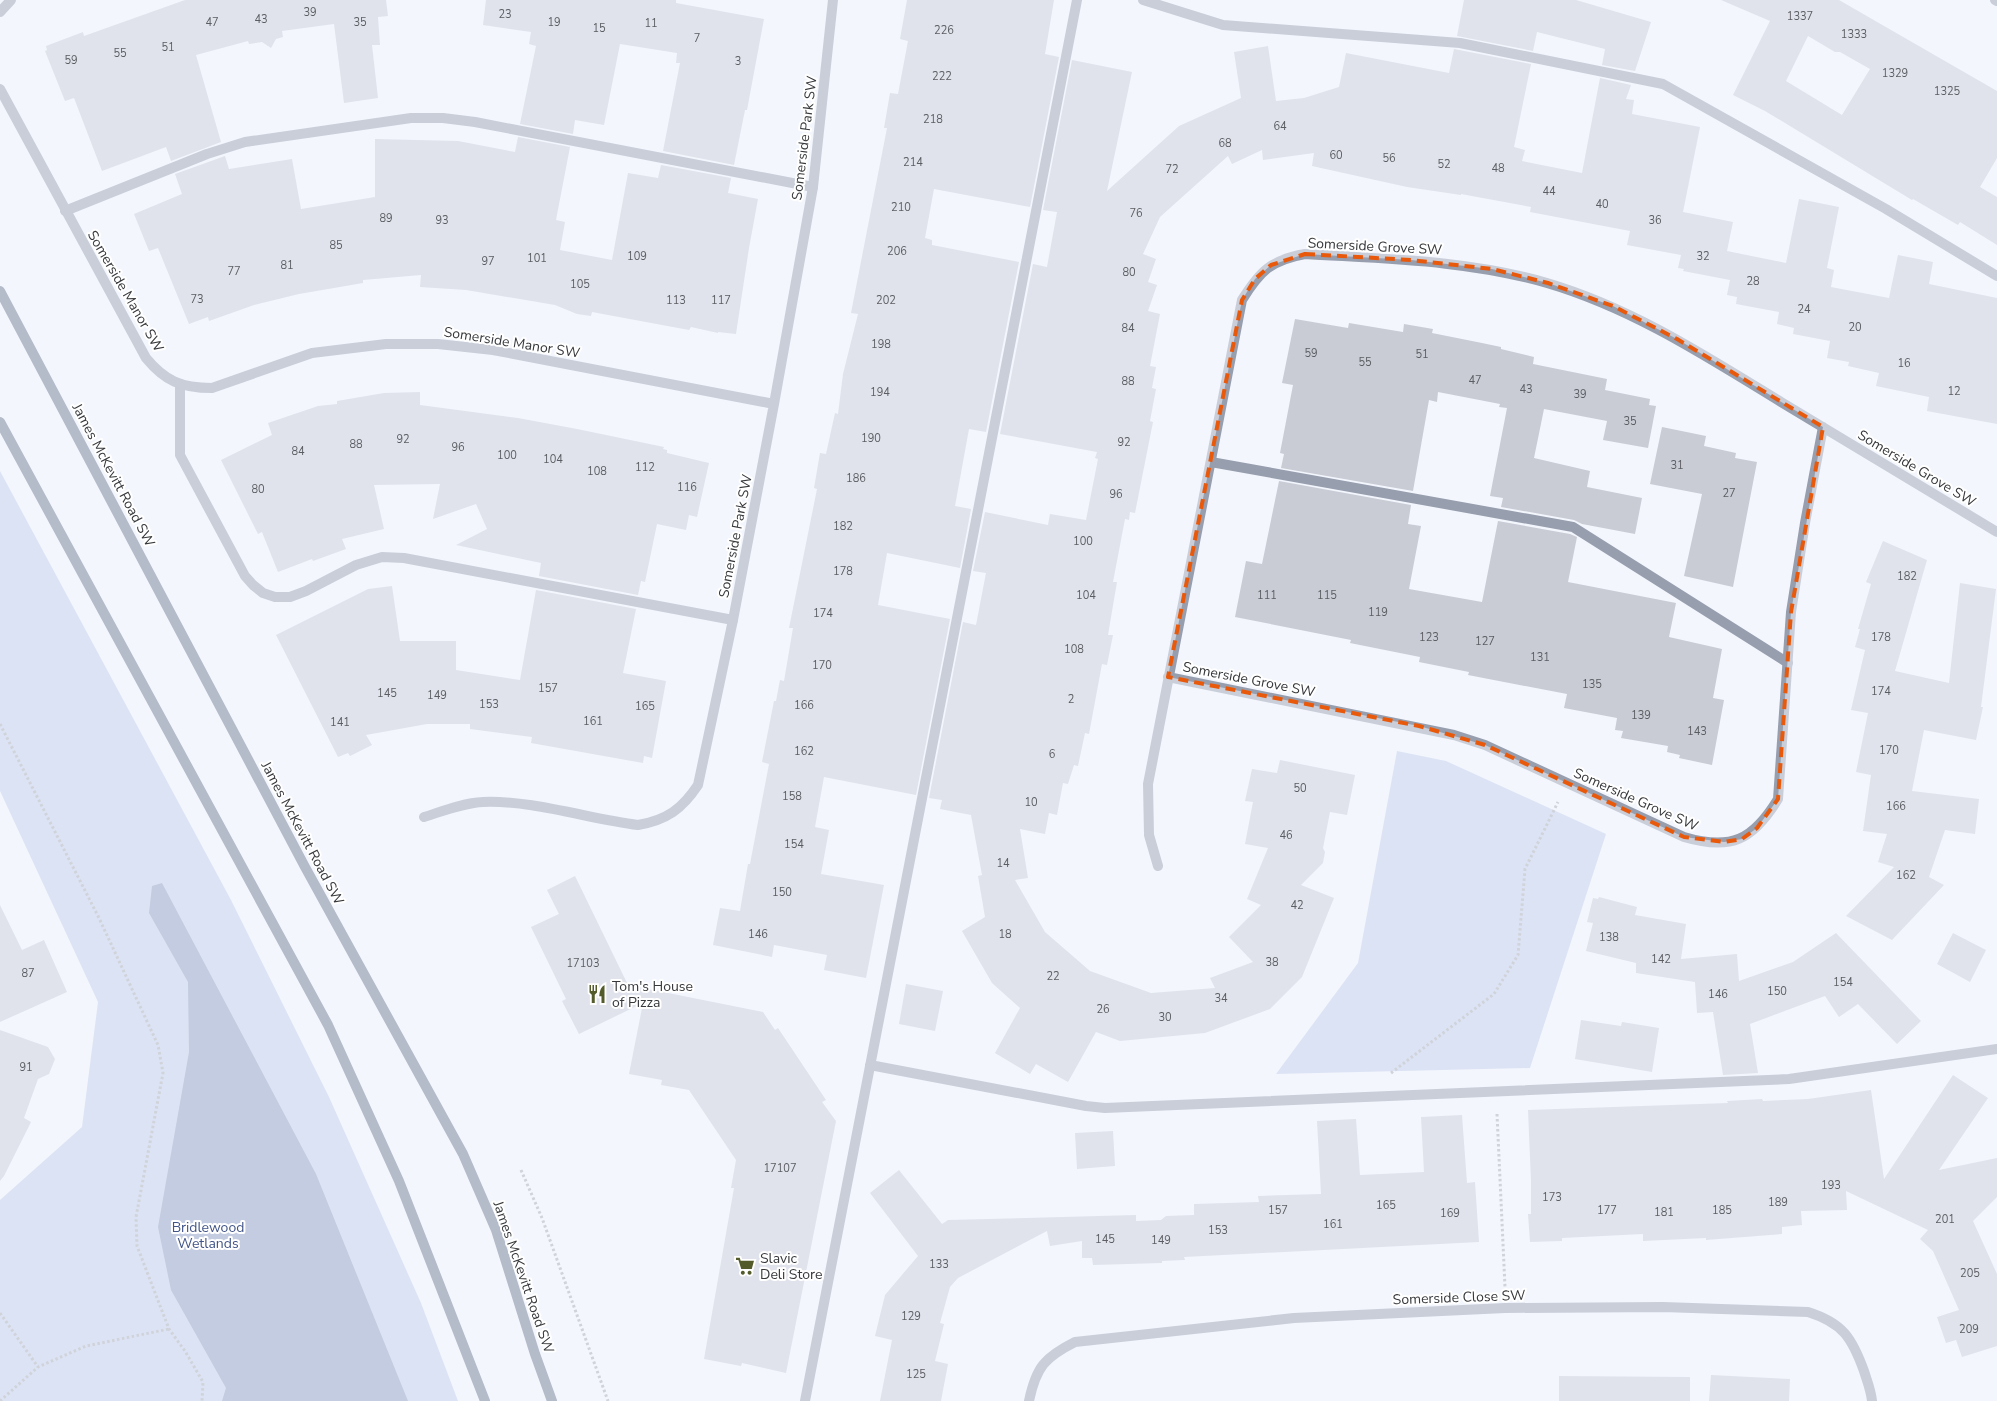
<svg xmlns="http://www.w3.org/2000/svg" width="1997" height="1401" font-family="'Nunito Sans',sans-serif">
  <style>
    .green { fill: #c2cde8 }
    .water { fill: #8999bd }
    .building { fill: #c9ccd5; fill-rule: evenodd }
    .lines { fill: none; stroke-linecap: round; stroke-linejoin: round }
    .path { stroke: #a6a8ae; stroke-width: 3; stroke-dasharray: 2.5 2.5; stroke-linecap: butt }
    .lane { stroke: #979eae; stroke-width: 10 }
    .street { stroke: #979eae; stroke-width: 10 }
    .secondary { stroke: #69738b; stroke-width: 10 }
    .marked { fill: none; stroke: #e8590c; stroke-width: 4; stroke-dasharray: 10 6; stroke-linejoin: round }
    .labels { text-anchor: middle; stroke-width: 4; stroke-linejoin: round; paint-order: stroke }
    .number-label { font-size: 11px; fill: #5b5d62 }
    .street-label { font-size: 14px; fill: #36383b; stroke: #fff }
    .poi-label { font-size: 14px; fill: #36383b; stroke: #fff; text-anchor: start }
    .park-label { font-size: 14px; fill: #425588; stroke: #fff }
  </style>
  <rect width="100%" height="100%" fill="#f3f6fd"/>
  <path class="green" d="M0 471 231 900 329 1097 421 1303 458 1401H0V1200L82 1127 98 1002 0 791Z
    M1397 751 1446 761 1606 834 1530 1068 1276 1074 1358 963Z"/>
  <path class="water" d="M162 883 316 1174 408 1401H222L226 1388 171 1290 158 1227 189 1052 188 982 149 913 152 886Z"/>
  <path class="building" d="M185 0H386L388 16 378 17 380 45H372L378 98 344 103 334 24 282 31 283 37 276 39 271 48 262 42 249 44 248 41 196 55 221 142 171 161 166 147 102 171 74 98 65 101 45 51 47 50 46 46 83 32 84 36Z
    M486 0H676V3L764 19 747 110H745L734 165 663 151 680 63H676L677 53 620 44 604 125 575 120 573 134 520 124 536 46 529 44 531 32 483 25Z
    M907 0H1054L1045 54 1059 57 1030 207 934 189 925 238 932 240V245L1019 262 986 432 969 429 955 506 971 509 960 568 887 553 878 605 950 619 916 795 824 777 815 827 829 830 821 874 884 885 866 978 824 970 827 955 774 945 772 957 713 945 720 908 740 911 748 864H750L769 764 762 762 774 701H776L780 680 784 681 793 628H789L817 489 814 488 820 453 826 454 835 413 838 414 843 374 858 314 851 313 887 128H884L890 93 898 94 908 41 900 39Z
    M1464 0H1576L1651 22 1635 71 1602 65 1605 49 1537 32 1533 51 1457 36Z
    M1721 0H1839L1997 91V158L1980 187 1997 197V245L1960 222 1958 225 1913 199 1912 200 1765 111 1733 95 1770 21ZM1808 36 1835 52H1840L1870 69 1842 115 1786 81Z
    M1268 46 1276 101 1304 98 1339 87 1346 53 1449 73 1454 49 1531 64 1514 147 1525 150 1522 161 1582 173 1600 78 1631 85 1626 99 1634 100 1632 114 1700 127 1683 212 1733 222 1727 251 1786 263 1799 199 1839 207 1827 268 1834 270 1831 287 1889 298 1898 255 1933 262 1929 284 1997 298V424L1927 411 1929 397 1876 386 1879 373 1848 366 1849 362 1827 358 1830 341 1793 334 1794 328 1777 324 1779 312 1736 304 1737 297 1727 295 1730 280 1683 271 1684 269 1678 268 1681 255 1627 245 1630 231 1530 212 1531 207 1461 194V195L1407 187 1312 166 1314 153 1263 160 1262 150 1232 164 1228 156 1160 217 1143 254 1156 259 1148 282 1157 285 1148 311 1160 314 1150 366 1156 367 1152 388 1156 389 1150 421 1153 422 1135 513 1130 512 1129 520 1125 519 1113 582H1117L1108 635H1113L1107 665 1102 664 1089 734 1085 733 1078 766 1074 765 1068 784 1063 783 1057 815 1049 813 1045 834 1020 829 1028 878 1015 880 1045 932 1090 971 1151 993 1215 988 1210 978 1253 962 1229 937 1261 905 1247 899 1268 848 1245 844 1253 802 1245 801 1252 769 1277 773 1280 760 1355 775 1347 815 1330 812 1323 848 1325 852 1323 863 1301 885 1334 898 1302 977 1270 1009 1205 1033 1120 1041 1096 1032 1068 1082 1036 1064 1030 1074 995 1053 1020 1008 992 983 962 931 985 917 978 876 982 875 971 815 940 809 942 800 929 798 963 622 976 625 986 573 973 571 985 512 1048 525 1050 514 1086 520 1098 459 1095 458 1097 452 1000 434 1033 264 1047 267 1057 212 1043 210 1072 60 1132 72 1107 191 1179 126 1241 98 1234 52Z
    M518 137 570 147 556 220 565 222 560 250 612 260 628 173 658 178 661 165 731 178 728 193 758 199 749 248 736 334 718 332V333L691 327 689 330 592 312 591 316 577 314 555 305 466 290 420 287 421 275 363 280V283L299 294 254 305 209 321 208 317 189 324 158 248 149 251 134 214 182 194 175 174 225 156 229 169 292 159 301 209 375 197V139L458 141 515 152Z
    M1295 319 1348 328 1349 323 1403 332 1404 324 1433 329 1432 333 1482 343 1501 347V349L1534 357 1533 364 1607 379 1605 390 1650 399 1649 405 1656 406 1648 448 1603 440 1607 421 1544 409 1534 458 1590 471 1587 487 1642 498 1635 534 1582 524 1574 520 1501 507 1503 498 1490 496 1507 408 1499 407 1500 404 1438 392 1437 402 1429 400 1413 491 1281 468 1284 454 1280 453 1293 385 1282 383Z
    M420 392V405L518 418 577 429 664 447 663 449 667 450V453L709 463 697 517 689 515 686 530 657 524 645 582 641 581 638 595 539 576 541 563 456 545 487 529 476 504 433 519 440 484 374 485 384 529 342 539 346 549 313 561 312 559 278 572 262 532 258 534 221 460 272 435 268 423 318 406 337 404V401L384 393Z
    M1662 427 1706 436 1704 446 1736 453 1735 458 1757 462 1733 587 1684 576 1702 494 1650 484Z
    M1279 481 1411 505 1408 524 1421 526 1409 589 1482 602 1498 521 1570 534 1577 537 1568 582 1676 603 1669 637 1722 649 1713 698 1724 700 1712 765 1679 758 1680 755 1667 752 1668 746 1621 738 1623 731 1615 730 1617 718 1564 708 1567 694 1468 675 1469 672 1419 662 1420 657 1350 643 1351 640 1235 617 1246 561 1262 564Z
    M1883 541 1927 560 1895 671 1949 683 1960 583 1996 589 1981 707H1983L1976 740 1924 730 1912 791 1979 799 1975 834 1945 830 1929 877 1944 885 1892 940 1846 916 1894 867 1878 862 1887 834 1863 831 1871 775 1856 772 1868 713 1851 710 1865 650 1855 647 1860 629H1858L1871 584 1866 582Z
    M392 586 400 641H456V670L520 680 536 590 636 609 623 673 666 681 652 758 644 756 643 763 531 743 532 737 470 729V724H427L366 735 372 745 350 756 348 753 338 757 276 635 368 589Z
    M575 876 628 985 763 1012 775 1030 778 1028 826 1100 822 1102 836 1121 786 1373 742 1363 741 1366 704 1359 734 1188H731L736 1160 689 1090 661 1085 662 1080 629 1074 643 1003 579 1034 562 1001 566 999 531 927 559 914 547 890Z
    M1599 897 1637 907 1635 915 1686 924 1681 959 1737 954 1739 981 1793 962 1836 933 1921 1021 1897 1044 1858 1004 1839 1017 1825 996 1750 1024 1758 1073 1723 1075 1713 1012 1697 1013 1695 982 1636 973V963L1586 951 1593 923 1587 922 1593 898 1598 899Z
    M0 905 22 950 44 940 67 992 0 1022Z
    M1953 933 1986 950 1970 982 1937 964Z
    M906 984 943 991 935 1031 899 1024Z
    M1581 1020 1621 1026 1622 1022 1659 1028 1652 1072 1575 1059Z
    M0 1030 48 1047 55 1059 49 1074 38 1079 24 1118 31 1122 4 1176 0 1181Z
    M1953 1075 1988 1098 1939 1170 1997 1158V1197L1973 1221 1997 1274V1346L1962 1357 1956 1340 1946 1343 1937 1317 1959 1310 1933 1251 1920 1239 1928 1230 1846 1191 1847 1210 1801 1211 1802 1225 1782 1227V1234L1706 1240V1238L1643 1241V1234L1562 1238V1241L1530 1242 1528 1214H1531V1181L1528 1110 1728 1103 1727 1101 1762 1099 1763 1101 1808 1099 1871 1090 1884 1179Z
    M1462 1115 1467 1183 1475 1182 1479 1242 1184 1257 1185 1260 1162 1261V1263L1093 1265 1092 1258H1082V1241L1050 1246 1047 1231 958 1278 950 1287 940 1323 944 1324 935 1361 948 1364 941 1401H880L892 1340 875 1336 885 1295 918 1256 870 1193 899 1170 942 1224 948 1220 1136 1215V1221L1161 1220 1166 1216 1194 1215V1204L1259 1202 1258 1196 1321 1194 1317 1121 1356 1119 1360 1175 1424 1172 1421 1117Z
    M1113 1131 1115 1166 1077 1169 1075 1133Z
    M1711 1375 1790 1379 1789 1401H1709Z
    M1559 1376 1690 1377V1401H1559Z"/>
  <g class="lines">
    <path class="path" d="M0 724 99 918 158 1045 163 1073 136 1217 137 1246 169 1329 185 1351 203 1382 202 1401
      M1391 1073 1494 994 1518 955 1525 869 1558 802
      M1497 1114 1505 1287
      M521 1170 542 1218 608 1401
      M0 1313 38 1367
      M0 1401 38 1367 86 1346 169 1329"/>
    <path class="lane" d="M1143 0 1223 25 1460 43 1663 84 1886 209 1997 276
      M65 211 207 154 245 142 411 118H443L475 122 813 187
      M180 384V455L245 576 253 585 263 593 275 597H290L306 591 356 565 382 557 404 558 733 620
      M1211 462 1573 527 1788 663
      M870 1065 1086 1106 1105 1108 1789 1079 1997 1049
      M805 1401 1077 0"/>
    <path class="street" d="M1995 0 1997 1
      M0 12 11 0
      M0 89 146 358C165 381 181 388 212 388L312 353 386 344H438L493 350 774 404
      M1168 677 1454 735 1485 745 1684 837C1731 851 1753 840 1778 799L1791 612 1805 523 1823 427
      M424 817C443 811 463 803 483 802 533 800 589 819 638 825 667 820 682 809 698 785L733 620 774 404 813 187 833 0
      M1158 866 1149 835 1148 784 1242 300C1260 271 1271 260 1305 254 1386 259 1468 260 1547 283 1632 308 1706 356 1781 402 1853 446 1925 489 1997 532
      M1029 1401C1036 1367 1045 1357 1075 1342L1294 1318 1505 1308 1663 1307 1808 1312C1843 1323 1852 1338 1864 1371 1867 1381 1871 1390 1872 1401"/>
    <path class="secondary" d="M0 291 305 867 463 1154 496 1230 535 1354 552 1401
      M0 422 328 1025 399 1181 485 1401"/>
  </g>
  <path d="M0 0H1997V1401H0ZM1305 254 1411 260 1492 269 1548 283 1613 306 1677 339 1823 427 1791 612 1778 799 1757 828 1742 839 1724 842 1684 837 1485 745 1419 726 1168 677 1242 300 1255 279 1271 265Z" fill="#f3f6fd" fill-opacity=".55" fill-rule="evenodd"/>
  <path class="marked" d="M1305 254 1411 260 1492 269 1548 283 1613 306 1677 339 1823 427 1791 612 1778 799 1757 828 1742 839 1724 842 1684 837 1485 745 1419 726 1168 677 1242 300 1255 279 1271 265Z"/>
  <defs>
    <g id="restaurant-bare" transform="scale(1.5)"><path d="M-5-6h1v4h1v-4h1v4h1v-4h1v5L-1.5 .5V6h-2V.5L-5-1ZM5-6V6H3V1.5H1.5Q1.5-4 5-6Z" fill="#535b2a" stroke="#fff" stroke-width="2.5" paint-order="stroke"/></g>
    <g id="supermarket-bare" transform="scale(1.5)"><path d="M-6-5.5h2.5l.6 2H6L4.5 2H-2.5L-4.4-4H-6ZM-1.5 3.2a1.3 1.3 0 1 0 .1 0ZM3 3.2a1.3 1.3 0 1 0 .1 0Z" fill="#535b2a" stroke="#fff" stroke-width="2.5" paint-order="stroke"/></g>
  </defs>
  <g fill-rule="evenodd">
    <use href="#restaurant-bare" x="597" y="994"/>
    <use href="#supermarket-bare" x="745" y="1266"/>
  </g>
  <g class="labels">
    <g class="number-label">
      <text x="310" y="16">39</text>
      <text x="505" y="18">23</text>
      <text x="1800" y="20">1337</text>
      <text x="261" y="23">43</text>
      <text x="212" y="26">47</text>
      <text x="360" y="26">35</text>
      <text x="554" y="26">19</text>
      <text x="651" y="27">11</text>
      <text x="599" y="32">15</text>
      <text x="944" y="34">226</text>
      <text x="1854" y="38">1333</text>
      <text x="697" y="42">7</text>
      <text x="168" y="51">51</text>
      <text x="120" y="57">55</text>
      <text x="71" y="64">59</text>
      <text x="738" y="65">3</text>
      <text x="1895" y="77">1329</text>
      <text x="942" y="80">222</text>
      <text x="1947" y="95">1325</text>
      <text x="933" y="123">218</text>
      <text x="1280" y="130">64</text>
      <text x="1225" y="147">68</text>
      <text x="1336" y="159">60</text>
      <text x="1389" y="162">56</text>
      <text x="913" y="166">214</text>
      <text x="1444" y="168">52</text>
      <text x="1498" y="172">48</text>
      <text x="1172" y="173">72</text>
      <text x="1549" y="195">44</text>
      <text x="1602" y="208">40</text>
      <text x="901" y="211">210</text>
      <text x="1136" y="217">76</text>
      <text x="386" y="222">89</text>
      <text x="442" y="224">93</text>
      <text x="1655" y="224">36</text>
      <text x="336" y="249">85</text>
      <text x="897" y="255">206</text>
      <text x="637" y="260">109</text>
      <text x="1703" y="260">32</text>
      <text x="537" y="262">101</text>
      <text x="488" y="265">97</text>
      <text x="287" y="269">81</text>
      <text x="234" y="275">77</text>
      <text x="1129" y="276">80</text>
      <text x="1753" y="285">28</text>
      <text x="580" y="288">105</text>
      <text x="197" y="303">73</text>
      <text x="676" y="304">113</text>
      <text x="721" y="304">117</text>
      <text x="886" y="304">202</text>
      <text x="1804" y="313">24</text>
      <text x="1855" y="331">20</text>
      <text x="1128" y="332">84</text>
      <text x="881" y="348">198</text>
      <text x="1311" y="357">59</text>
      <text x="1422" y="358">51</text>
      <text x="1365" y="366">55</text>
      <text x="1904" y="367">16</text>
      <text x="1475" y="384">47</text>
      <text x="1128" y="385">88</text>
      <text x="1526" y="393">43</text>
      <text x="1954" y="395">12</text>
      <text x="880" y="396">194</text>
      <text x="1580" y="398">39</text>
      <text x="1630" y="425">35</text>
      <text x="871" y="442">190</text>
      <text x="403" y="443">92</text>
      <text x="1124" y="446">92</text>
      <text x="356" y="448">88</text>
      <text x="458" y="451">96</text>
      <text x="298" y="455">84</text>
      <text x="507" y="459">100</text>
      <text x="553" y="463">104</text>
      <text x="1677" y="469">31</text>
      <text x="645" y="471">112</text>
      <text x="597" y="475">108</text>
      <text x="856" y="482">186</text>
      <text x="687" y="491">116</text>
      <text x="258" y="493">80</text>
      <text x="1729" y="497">27</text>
      <text x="1116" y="498">96</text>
      <text x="843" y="530">182</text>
      <text x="1083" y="545">100</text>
      <text x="843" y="575">178</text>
      <text x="1907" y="580">182</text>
      <text x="1086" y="599">104</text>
      <text x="1267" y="599">111</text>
      <text x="1327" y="599">115</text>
      <text x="1378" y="616">119</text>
      <text x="823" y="617">174</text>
      <text x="1429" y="641">123</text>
      <text x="1881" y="641">178</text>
      <text x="1485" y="645">127</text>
      <text x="1074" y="653">108</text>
      <text x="1540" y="661">131</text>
      <text x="822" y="669">170</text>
      <text x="1592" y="688">135</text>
      <text x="548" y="692">157</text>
      <text x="1881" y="695">174</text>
      <text x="387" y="697">145</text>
      <text x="437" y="699">149</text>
      <text x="1071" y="703">2</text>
      <text x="489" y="708">153</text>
      <text x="804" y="709">166</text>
      <text x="645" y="710">165</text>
      <text x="1641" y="719">139</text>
      <text x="593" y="725">161</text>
      <text x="340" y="726">141</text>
      <text x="1697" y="735">143</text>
      <text x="1889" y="754">170</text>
      <text x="804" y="755">162</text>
      <text x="1052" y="758">6</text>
      <text x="1300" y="792">50</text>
      <text x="792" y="800">158</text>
      <text x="1031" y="806">10</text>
      <text x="1896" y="810">166</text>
      <text x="1286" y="839">46</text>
      <text x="794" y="848">154</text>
      <text x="1003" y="867">14</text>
      <text x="1906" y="879">162</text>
      <text x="782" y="896">150</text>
      <text x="1297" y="909">42</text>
      <text x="758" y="938">146</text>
      <text x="1005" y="938">18</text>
      <text x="1609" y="941">138</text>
      <text x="1661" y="963">142</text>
      <text x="1272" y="966">38</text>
      <text x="583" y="967">17103</text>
      <text x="28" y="977">87</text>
      <text x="1053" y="980">22</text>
      <text x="1843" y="986">154</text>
      <text x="1777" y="995">150</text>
      <text x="1718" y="998">146</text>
      <text x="1221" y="1002">34</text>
      <text x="1103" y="1013">26</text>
      <text x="1165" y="1021">30</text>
      <text x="26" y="1071">91</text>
      <text x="780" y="1172">17107</text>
      <text x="1831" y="1189">193</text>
      <text x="1552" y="1201">173</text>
      <text x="1778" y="1206">189</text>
      <text x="1386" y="1209">165</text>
      <text x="1278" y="1214">157</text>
      <text x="1607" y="1214">177</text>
      <text x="1722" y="1214">185</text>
      <text x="1664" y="1216">181</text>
      <text x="1450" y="1217">169</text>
      <text x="1945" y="1223">201</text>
      <text x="1333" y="1228">161</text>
      <text x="1218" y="1234">153</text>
      <text x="1105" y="1243">145</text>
      <text x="1161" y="1244">149</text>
      <text x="939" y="1268">133</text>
      <text x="1970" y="1277">205</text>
      <text x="911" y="1320">129</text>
      <text x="1969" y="1333">209</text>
      <text x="916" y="1378">125</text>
    </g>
    <g class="street-label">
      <text transform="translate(804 138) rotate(-83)" y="5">Somerside Park SW</text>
      <text transform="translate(1375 246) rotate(3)" y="5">Somerside Grove SW</text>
      <text transform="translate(126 291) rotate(60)" y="5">Somerside Manor SW</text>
      <text transform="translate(512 342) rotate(9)" y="5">Somerside Manor SW</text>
      <text transform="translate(1917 468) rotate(31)" y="5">Somerside Grove SW</text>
      <text transform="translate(114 475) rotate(62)" y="5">James McKevitt Road SW</text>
      <text transform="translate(735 536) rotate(-79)" y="5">Somerside Park SW</text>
      <text transform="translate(1249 679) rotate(11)" y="5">Somerside Grove SW</text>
      <text transform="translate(1636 799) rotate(24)" y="5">Somerside Grove SW</text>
      <text transform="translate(303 833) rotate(62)" y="5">James McKevitt Road SW</text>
      <text transform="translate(524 1277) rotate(71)" y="5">James McKevitt Road SW</text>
      <text transform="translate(1459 1297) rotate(-2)" y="5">Somerside Close SW</text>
    </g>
    <g class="poi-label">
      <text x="612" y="991">Tom's House<tspan x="612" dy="16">of Pizza</tspan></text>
      <text x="760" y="1263">Slavic<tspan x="760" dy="16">Deli Store</tspan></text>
    </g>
    <g class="park-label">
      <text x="208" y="1232">Bridlewood<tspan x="208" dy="16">Wetlands</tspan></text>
    </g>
  </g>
</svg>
